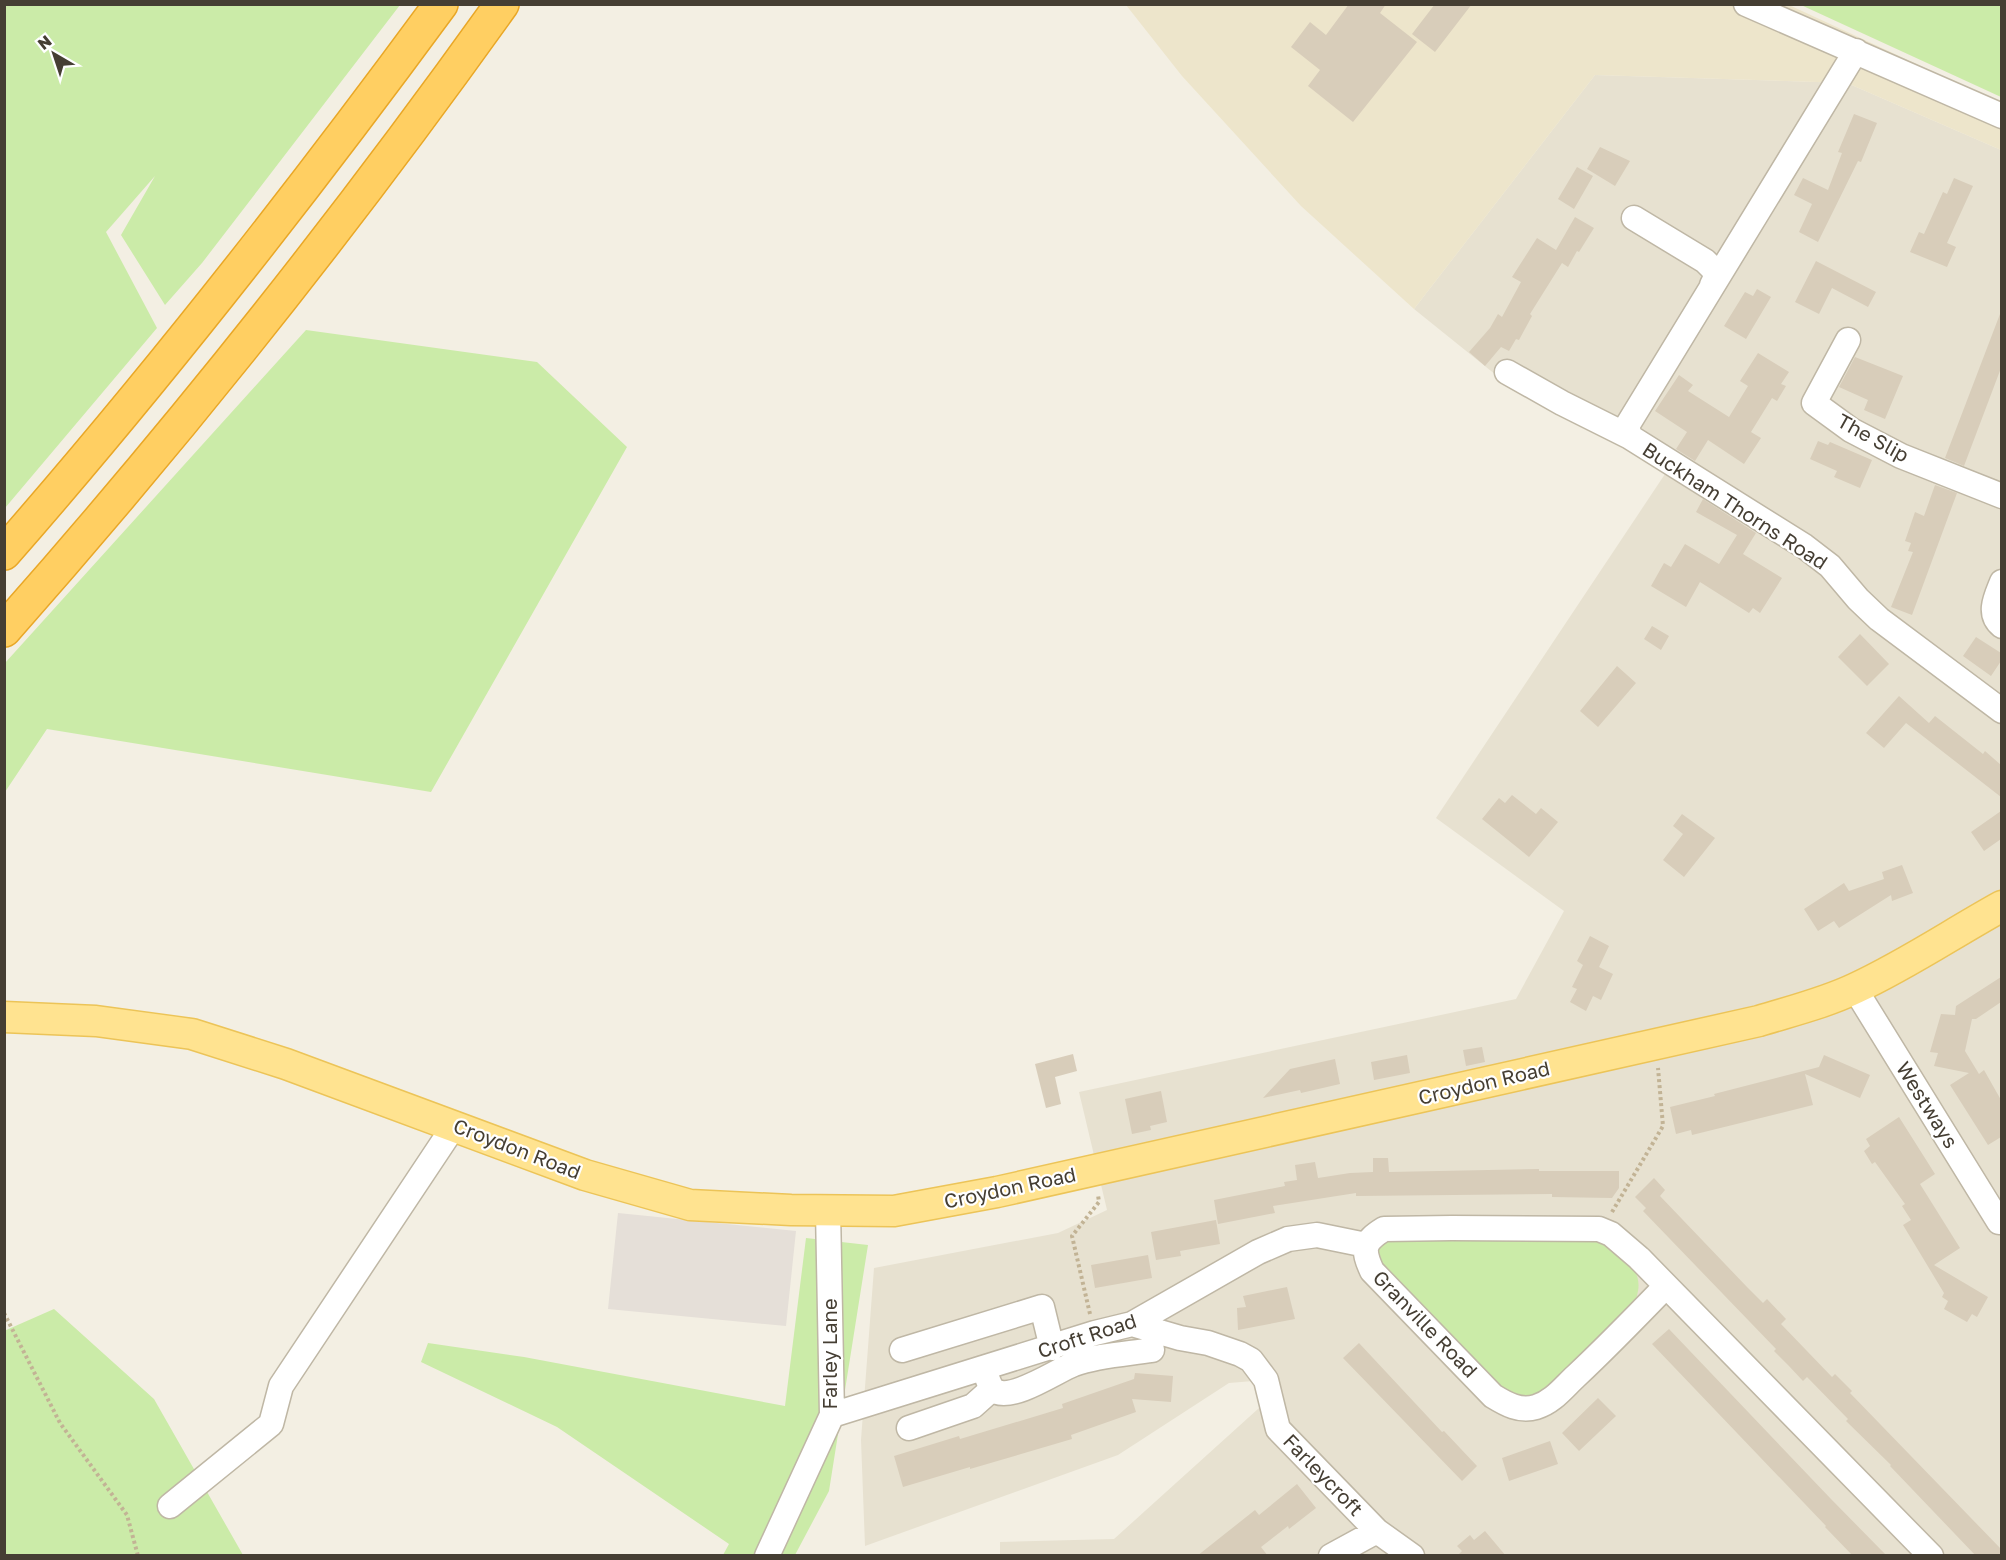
<svg xmlns="http://www.w3.org/2000/svg" width="2006" height="1560" font-family="'Golos Text',sans-serif">
  <style>
    .residential { fill: #e7e1d0 }
    .industrial { fill: #e5dfd8 }
    .education { fill: #ede5cb }
    .green { fill: #cbeba8 }
    .building { fill: #d8cdba }
    .lines { fill: none; stroke-linecap: round; stroke-linejoin: round }
    .minor-casing { stroke: #bfb7a5; stroke-width: 27 }
    .major-casing { stroke: #ecc458; stroke-width: 33 }
    .highway-casing { stroke: #e9a727; stroke-width: 36 }
    .path { stroke: #c2b395; stroke-width: 4; stroke-dasharray: 3 3; stroke-linecap: butt }
    .minor { stroke: #fff; stroke-width: 24 }
    .major { stroke: #ffe390; stroke-width: 30 }
    .highway { stroke: #ffcf62; stroke-width: 33 }
    .labels { text-anchor: middle; stroke-width: 4.5; stroke-linejoin: round; paint-order: stroke }
    .street-label { font-size: 20px; fill: #453e33; stroke: #fff }
  </style>
  <rect width="100%" height="100%" fill="#f3efe3"/>
  <path class="residential" d="M1595 75 1847 83 2001 150V1555H1000V1542L1114 1539 1269 1399 1265 1380 1229 1383 1118 1455 865 1546 861 1440 874 1268 1058 1233 1107 1210 1079 1092 1516 999 1564 911 1436 818 1671 465 1501 379 1414 309Z"/>
  <path class="industrial" d="M618 1213 796 1231 786 1326 608 1309Z"/>
  <path class="education" d="M1126 5H1789L2001 103V150L1847 83 1595 75 1414 309 1301 206 1182 76Z"/>
  <path class="green" d="M5 4 400 5 202 263 165 305 121 235 155 176 106 232 157 328 5 508Z
    M1801 5H2001V97Z
    M306 330 537 362 627 447 431 792 47 729 5 792V663Z
    M806 1238 868 1245 829 1491 795 1555H723L729 1544 557 1427 421 1362 428 1343 524 1357 785 1406Z
    M1390 1239H1592C1613 1247 1643 1265 1638 1291 1637 1297 1634 1304 1632 1310L1544 1392 1528 1397 1509 1396 1377 1265C1375 1249 1377 1248 1390 1239Z
    M54 1309 154 1399 243 1555H5L4 1331Z"/>
  <path class="building" d="M1349 4H1386L1380 13 1417 42 1353 122 1308 86 1320 70 1291 47 1310 22 1326 35Z
    M1435 4H1472L1435 52 1412 34Z
    M1854 114 1877 123 1861 162 1858 161 1818 242 1799 232 1812 204 1794 195 1803 178 1828 190 1842 153 1838 152Z
    M1600 147 1630 161 1615 186 1587 169Z
    M1577 167 1593 176 1574 209 1558 199Z
    M1954 178 1973 186 1947 243 1956 247 1947 267 1910 252 1919 232 1924 234 1943 192 1947 194Z
    M1575 217 1594 228 1579 252 1577 251 1568 267 1562 263 1530 314 1532 316 1519 340 1516 339 1509 351 1501 347 1485 366 1469 352 1490 328 1498 314 1502 317 1521 282 1512 277 1537 238 1556 250Z
    M1816 261 1876 292 1868 307 1832 288 1819 314 1795 302Z
    M1757 289 1771 297 1746 339 1724 326 1745 292 1753 296Z
    M2000 314 2001 368 1964 466 1945 458Z
    M1758 353 1789 372 1781 384 1786 386 1777 401 1772 398 1751 432 1761 438 1744 464 1708 440 1695 461 1676 449 1687 432 1655 411 1679 375 1693 385 1688 391 1729 417 1748 386 1740 381Z
    M1855 357 1903 376 1885 419 1864 410 1868 400 1839 387Z
    M1818 441 1828 445 1830 442 1872 460 1860 488 1834 477 1837 471 1810 459Z
    M1935 485 1957 493 1912 615 1891 607 1913 552 1908 551 1911 543 1905 541 1915 512 1924 516Z
    M1703 499 1756 533 1743 554 1782 578 1760 613 1753 608 1749 613 1700 582 1686 607 1651 586 1664 563 1671 567 1685 544 1719 564 1737 535 1696 512Z
    M1652 626 1669 636 1661 650 1644 639Z
    M1860 634 1889 664 1867 686 1838 657Z
    M1976 637 2001 653V661L1991 676 1963 656Z
    M1617 666 1636 683 1598 727 1580 711Z
    M1899 696 1929 723 1935 716 1983 754 1985 751 2001 765V797L1906 723 1884 748 1866 733Z
    M1512 795 1536 814 1541 808 1558 822 1529 857 1482 819 1499 798 1505 803Z
    M2001 811V839L1984 851 1971 832Z
    M1682 814 1715 838 1684 877 1663 860 1683 834 1673 826Z
    M1902 865 1913 893 1892 901 1891 895 1839 928 1834 921 1818 931 1804 909 1844 883 1849 891 1884 879 1882 872Z
    M1590 936 1609 946 1599 967 1613 974 1601 1000 1593 996 1586 1011 1570 1002 1577 989 1572 987 1583 965 1577 961Z
    M2001 977V1002L1976 1019H1972L1965 1051 1979 1074 1984 1070 2001 1100V1137L1988 1145 1950 1085 1969 1073 1934 1066 1938 1053 1930 1052 1941 1014 1955 1015 1956 1006Z
    M1482 1047 1485 1062 1466 1066 1463 1050Z
    M1073 1054 1077 1071 1055 1077 1061 1104 1046 1108 1035 1064Z
    M1407 1055 1410 1073 1374 1080 1371 1062Z
    M1824 1055 1870 1075 1860 1098 1805 1074 1813 1105 1692 1135 1691 1130 1676 1134 1670 1107 1715 1096 1714 1094 1819 1067Z
    M1335 1059 1340 1084 1301 1093 1300 1090 1263 1098 1290 1069Z
    M1161 1091 1167 1122 1150 1126 1151 1130 1132 1134 1125 1099Z
    M1899 1117 1935 1174 1920 1184 1960 1248 1934 1265 1988 1297 1977 1317 1972 1314 1967 1322 1944 1309 1948 1301 1942 1297 1944 1293 1903 1225 1911 1220 1902 1206 1905 1204 1875 1162 1872 1164 1864 1151 1870 1146 1866 1139Z
    M1373 1158H1388L1389 1172 1539 1169V1171H1619V1188L1612 1198 1552 1197V1194L1356 1196V1193L1273 1206 1275 1213 1218 1224 1214 1200 1285 1186 1284 1182 1297 1180 1295 1165 1315 1162 1318 1178 1350 1173 1373 1172Z
    M1654 1178 1665 1190 1660 1196 1747 1287 1763 1303 1767 1299 1786 1319 1781 1324 1832 1377 1835 1374 1852 1391 1850 1393 2001 1549V1556H1976L1890 1466 1891 1465 1846 1421 1848 1419 1807 1377 1803 1381 1788 1365 1774 1351 1776 1349 1643 1211 1646 1208 1635 1197Z
    M1216 1220 1220 1244 1180 1251 1181 1256 1156 1260 1151 1232Z
    M1148 1255 1152 1278 1095 1288 1091 1265Z
    M1287 1287 1295 1319 1238 1330 1237 1308 1246 1307 1243 1296Z
    M1669 1329 1831 1499 1887 1556H1853L1825 1527 1826 1526 1652 1344Z
    M1359 1343 1442 1432 1444 1431 1477 1466 1462 1481 1343 1358Z
    M1135 1373 1173 1376 1171 1402 1132 1399 1136 1412 1071 1435 1072 1439 970 1469V1467L903 1487 894 1456 959 1436 960 1439 1063 1408 1062 1404 1134 1379Z
    M1598 1398 1616 1416 1579 1451 1562 1433Z
    M1550 1441 1558 1464 1509 1481 1502 1458Z
    M1297 1484 1316 1508 1289 1529 1288 1526 1261 1547 1268 1556H1197L1255 1510 1259 1515Z
    M1485 1531 1506 1556H1457L1462 1551 1457 1546 1470 1535 1474 1540Z"/>
  <g class="lines">
    <g class="minor-casing">
      <path id="minor" d="M1746 4 2002 116
        M1856 51 1627 426 1630 437 1804 546 1830 566 1858 599 1879 619 2002 711
        M1634 218 1705 261 1713 269 1716 277 1712 285
        M1848 340 1814 403 1851 430 1901 456 2002 496
        M1507 372 1562 403 1630 437
        M2002 582C1996 597 1987 614 2002 626
        M1855 989 1999 1222H2002
        M1665 1287C1636 1317 1607 1347 1576 1376 1564 1387 1553 1402 1536 1407 1520 1412 1506 1404 1493 1396L1372 1271C1362 1249 1363 1242 1384 1229L1452 1228 1599 1229 1611 1234 1639 1258 1931 1556
        M1132 1324 1180 1338 1208 1343 1240 1354 1251 1360 1266 1380 1278 1429 1377 1531 1412 1556
        M902 1350 1042 1307 1052 1348
        M984 1368C987 1376 989 1389 997 1392 1016 1399 1056 1371 1074 1364 1099 1355 1126 1354 1152 1350
        M832 1415 1095 1333 1132 1324 1258 1252 1288 1239 1317 1235 1366 1245
        M909 1428 973 1406 992 1389
        M170 1506 271 1424 281 1386 454 1126
        M767 1556 832 1415 828 1210
        M1331 1556 1377 1531"/>
    </g>
    <g class="major-casing">
      <path id="major" d="M4 1017 96 1021 192 1034 286 1064 585 1175 690 1205 791 1210 894 1211 997 1192 1759 1021C1791 1011 1825 1003 1856 988 1906 965 1953 933 2002 906"/>
    </g>
    <g class="highway-casing">
      <path id="highway" d="M4 553C158 377 302 193 441 4
        M4 630C181 430 347 221 502 4"/>
    </g>
    <path class="path" d="M1612 1212 1663 1126 1658 1068
      M4 1313 60 1423 127 1515 138 1556
      M1090 1314 1072 1236 1099 1202 1098 1195"/>
    <use href="#minor" class="minor"/>
    <use href="#major" class="major"/>
    <use href="#highway" class="highway"/>
  </g>
  <g class="labels">
    <g class="street-label">
      <text transform="translate(1873 438) rotate(29)" y="7">The Slip</text>
      <text transform="translate(1735 506) rotate(33)" y="7">Buckham Thorns Road</text>
      <text transform="translate(1484 1083) rotate(-13)" y="7">Croydon Road</text>
      <text transform="translate(1927 1105) rotate(58)" y="7">Westways</text>
      <text transform="translate(517 1149) rotate(21)" y="7">Croydon Road</text>
      <text transform="translate(1010 1188) rotate(-12)" y="7">Croydon Road</text>
      <text transform="translate(1425 1324) rotate(46)" y="7">Granville Road</text>
      <text transform="translate(1087 1336) rotate(-18)" y="7">Croft Road</text>
      <text transform="translate(830 1354) rotate(-90)" y="7">Farley Lane</text>
      <text transform="translate(1323 1475) rotate(46)" y="7">Farleycroft</text>
    </g>
  </g>
  <rect width="2006" height="1560" fill="none" stroke="#453e33" stroke-width="12"/>
  <g transform="translate(54 54) rotate(321)" stroke="#ffffff" stroke-width="4.5" paint-order="stroke">
  <path d="M0-4.5L10 22L0 15L-10 22Z" fill="#453e33"/>
  <text y="-9" font-size="16" font-weight="bold" text-anchor="middle" fill="#453e33">N</text>
  </g>
</svg>
